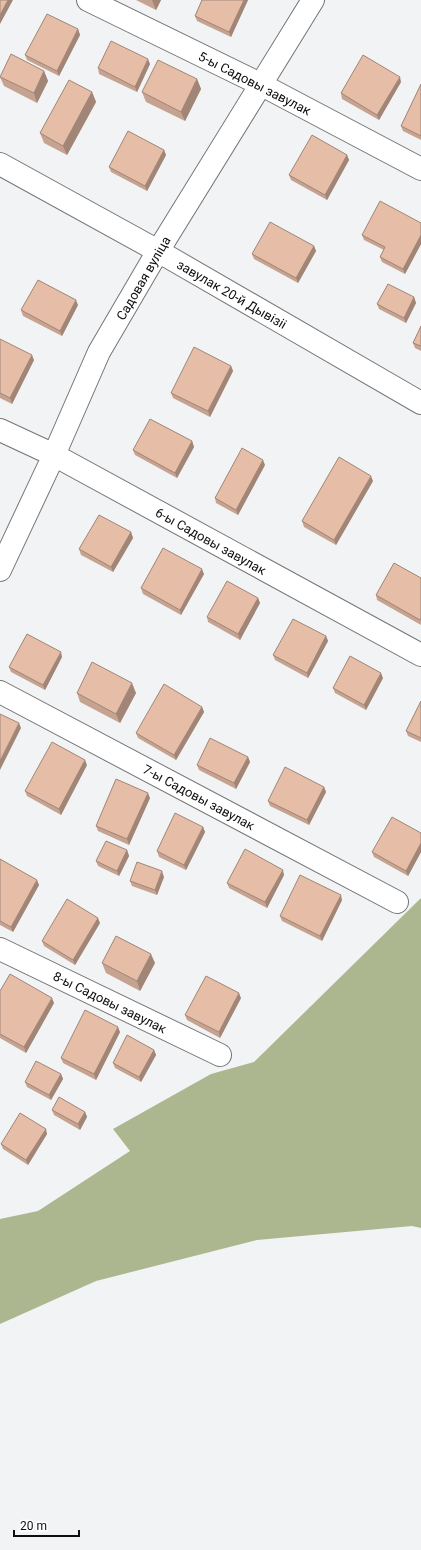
<svg xmlns="http://www.w3.org/2000/svg" width="421" height="1550" font-family="Roboto,sans-serif">
  <style>
    .forest { fill: #acb68f }
    .lines { fill: none; stroke-linecap: round; stroke-linejoin: round }
    .minor-casing { stroke: #747577; stroke-width: 24 }
    .minor { stroke: #fff; stroke-width: 22 }
    .wall { fill: #c6a390 }
    .shaded-wall { fill: #a18576 }
    .building { fill: #e6bea8; stroke: #a18576 }
    .labels { text-anchor: middle; stroke-width: 4; stroke-linejoin: round; paint-order: stroke }
    .street-label { font-size: 13px; fill: #0e0e0f; stroke: #fff }
  </style>
  <rect width="100%" height="100%" fill="#f2f3f5"/>
  <path class="forest" d="M421 898V1228L412 1226 257 1240 96 1281 0 1324V1219L38 1211 130 1151 113 1129 211 1074 254 1062Z"/>
  <g class="lines">
    <g class="minor-casing">
      <path id="minor" d="M88 0 260 84 421 169
        M0 164 158 251 421 403
        M0 430 54 455 421 655
        M0 570 54 455 99 352 158 251 313 0
        M0 692 397 902
        M0 949 220 1055"/>
    </g>
    <use href="#minor" class="minor"/>
  </g>
  <path class="wall" d="M136 0H161L156 10Z
    M202 0H248L231 37 197 21 195 16Z
    M78 29 80 35 59 76 27 60 25 55Z
    M150 64 137 92 99 74 98 68Z
    M44 71 48 81 37 103 4 86 0 77Z
    M197 79 201 89 185 121 146 102 142 92Z
    M401 82 379 120 342 99 341 93Z
    M421 84V140L403 131 401 126Z
    M92 92 96 102 67 155 44 143 40 133Z
    M164 150 166 155 147 191 111 172 109 167Z
    M347 155 349 160 327 200 291 180 289 175Z
    M421 223V244L405 274 382 262 380 257 384 250 364 240 362 235Z
    M314 246 316 251 298 283 254 259 252 254Z
    M414 297 416 303 406 323 379 309 377 304Z
    M78 305 62 336 23 316 21 310Z
    M421 326V351L415 348 413 343Z
    M0 339 34 360 12 404 0 398Z
    M231 366 233 371 210 417 173 398 171 393Z
    M192 441 194 447 177 478 135 455 133 450Z
    M265 465 238 515 216 503 215 498Z
    M373 481 336 545 304 527 302 521Z
    M131 532 133 538 113 572 81 555 79 549Z
    M204 574 181 615 143 594 141 588Z
    M421 578V625L377 600 376 595Z
    M258 598 260 603 240 640 208 622 207 617Z
    M326 636 328 641 308 678 275 660 273 655Z
    M62 657 45 690 11 672 9 667Z
    M383 678 366 710 335 693 333 688Z
    M77 693H136L120 723 80 702Z
    M421 701V742L408 736 406 731Z
    M202 707 204 712 176 760 138 738 136 733Z
    M248 757 250 762 236 789 199 770 197 765Z
    M87 765 61 815 27 796 25 791Z
    M324 787 326 792 309 825 270 806 268 801Z
    M150 798 129 845 98 831 96 826Z
    M203 827 205 832 186 870 159 857 157 851Z
    M421 833V852L408 876 374 857 372 852Z
    M127 850 129 856 119 876 98 866 96 861Z
    M0 859 39 885 13 932 0 925Z
    M284 875 267 908 229 888 227 883Z
    M164 877 157 895 132 886 130 881Z
    M342 900 322 941 282 921 280 916Z
    M100 923 75 965 44 946 42 941Z
    M102 963H155L140 991 106 973Z
    M0 991 54 1003 26 1053 0 1038Z
    M241 998 220 1038 187 1020 185 1015Z
    M120 1032 96 1080 63 1063 61 1058Z
    M154 1050 156 1055 141 1082 115 1068 113 1063Z
    M61 1074 63 1079 51 1100 27 1087 25 1082Z
    M52 1110 85 1112 87 1117 80 1130 54 1115Z
    M47 1134 28 1165 3 1149 1 1144Z"/>
  <path class="shaded-wall" d="M8 0H13L0 24V15Z
    M152 0H161L156 10Z
    M244 0H248L231 37 229 32Z
    M78 29 80 35 59 76 57 71Z
    M148 59 150 64 137 92 135 87Z
    M44 71 48 81 37 103 34 93Z
    M400 77 401 82 379 120 377 115Z
    M197 79 201 89 185 121 181 112Z
    M92 92 96 102 67 155 63 146Z
    M164 150 166 155 147 191 145 186Z
    M347 155 349 160 327 200 325 195Z
    M421 235V244L405 274 403 269Z
    M314 246 316 251 298 283 296 278Z
    M414 297 416 303 406 323 404 318Z
    M76 300 78 305 62 336 60 331Z
    M32 355 34 360 12 404 10 398Z
    M231 366 233 371 210 417 208 411Z
    M192 441 194 447 177 478 175 473Z
    M263 460 265 465 238 515 236 510Z
    M371 476 373 481 336 545 334 540Z
    M131 532 133 538 113 572 111 567Z
    M202 569 204 574 181 615 180 610Z
    M258 598 260 603 240 640 238 634Z
    M326 636 328 641 308 678 307 673Z
    M61 652 62 657 45 690 43 685Z
    M381 673 383 678 366 710 364 705Z
    M132 683 136 693 120 723 116 714Z
    M202 707 204 712 176 760 174 755Z
    M19 723 21 728 0 770V761Z
    M248 757 250 762 236 789 234 783Z
    M85 760 87 765 61 815 59 809Z
    M324 787 326 792 309 825 307 820Z
    M148 793 150 798 129 845 127 839Z
    M203 827 205 832 186 870 184 865Z
    M421 843V852L408 876 406 871Z
    M127 850 129 856 119 876 117 871Z
    M283 870 284 875 267 908 265 902Z
    M162 871 164 877 157 895 155 890Z
    M37 880 39 885 13 932 11 927Z
    M341 895 342 900 322 941 320 936Z
    M98 918 100 923 75 965 73 960Z
    M151 954 155 963 140 991 137 981Z
    M239 993 241 998 220 1038 219 1032Z
    M52 998 54 1003 26 1053 24 1047Z
    M118 1027 120 1032 96 1080 94 1074Z
    M154 1050 156 1055 141 1082 139 1077Z
    M61 1074 63 1079 51 1100 49 1095Z
    M85 1112 87 1117 80 1130 78 1124Z
    M46 1129 47 1134 28 1165 26 1160Z"/>
  <path class="building" d="M0 0H8L0 15Z
    M202 0H244L229 32 195 16Z
    M47 14 78 29 57 71 25 55Z
    M111 41 148 59 135 87 98 68Z
    M11 54 44 71 34 93 0 77Z
    M363 55 400 77 377 115 341 93Z
    M158 60 197 79 181 112 142 92Z
    M69 80 92 92 63 146 40 133Z
    M421 84V136L401 126Z
    M128 131 164 150 145 186 109 167Z
    M312 135 347 155 325 195 289 175Z
    M380 201 421 223V235L403 269 380 257 385 247 362 235Z
    M270 222 314 246 296 278 252 254Z
    M38 280 76 300 60 331 21 310Z
    M388 284 414 297 404 318 377 304Z
    M421 326V346L413 343Z
    M0 339 32 355 10 398 0 393Z
    M194 347 231 366 208 411 171 393Z
    M150 419 192 441 175 473 133 450Z
    M242 448 263 460 236 510 215 498Z
    M339 457 371 476 334 540 302 521Z
    M99 515 131 532 111 567 79 549Z
    M163 548 202 569 180 610 141 588Z
    M394 563 421 578V618L420 620 376 595Z
    M227 581 258 598 238 634 207 617Z
    M293 619 326 636 307 673 273 655Z
    M27 634 61 652 43 685 9 667Z
    M350 656 381 673 364 705 333 688Z
    M92 662 132 683 116 714 77 693Z
    M164 684 202 707 174 755 136 733Z
    M421 701V738L406 731Z
    M0 714 19 723 0 761Z
    M210 738 248 757 234 783 197 765Z
    M52 742 85 760 59 809 25 791Z
    M285 767 324 787 307 820 268 801Z
    M116 779 148 793 127 839 96 826Z
    M175 813 203 827 184 865 157 851Z
    M392 817 421 833V843L406 871 372 852Z
    M106 841 127 850 117 871 96 861Z
    M245 849 283 870 265 902 227 883Z
    M0 859 37 880 11 927 0 921Z
    M137 862 162 871 155 890 130 881Z
    M300 875 341 895 320 936 280 916Z
    M67 899 98 918 73 960 42 941Z
    M116 936 151 954 137 981 102 963Z
    M10 974 52 998 24 1047 0 1034V991Z
    M206 976 239 993 219 1032 185 1015Z
    M85 1010 118 1027 94 1074 61 1058Z
    M127 1035 154 1050 139 1077 113 1063Z
    M36 1061 61 1074 49 1095 25 1082Z
    M59 1097 85 1112 78 1124 52 1110Z
    M20 1113 46 1129 26 1160 1 1144Z"/>
  <g class="labels">
    <g class="street-label">
      <text transform="translate(255 83) rotate(27)" y="5">5-ы Садовы завулак</text>
      <text transform="translate(143 278) rotate(-60)" y="5">Садовая вуліца</text>
      <text transform="translate(232 294) rotate(30)" y="5">завулак 20-й Дывізіі</text>
      <text transform="translate(211 541) rotate(29)" y="5">6-ы Садовы завулак</text>
      <text transform="translate(199 797) rotate(28)" y="5">7-ы Садовы завулак</text>
      <text transform="translate(110 1002) rotate(26)" y="5">8-ы Садовы завулак</text>
    </g>
  </g>
  <path d="M14 1530v6h65v-6" fill="none" stroke="#0e0e0f" stroke-width="2"/>
  <text x="20" y="1530" font-size="12" fill="#0e0e0f" stroke="#ffffff" stroke-width="3" paint-order="stroke">20 m</text>
</svg>
